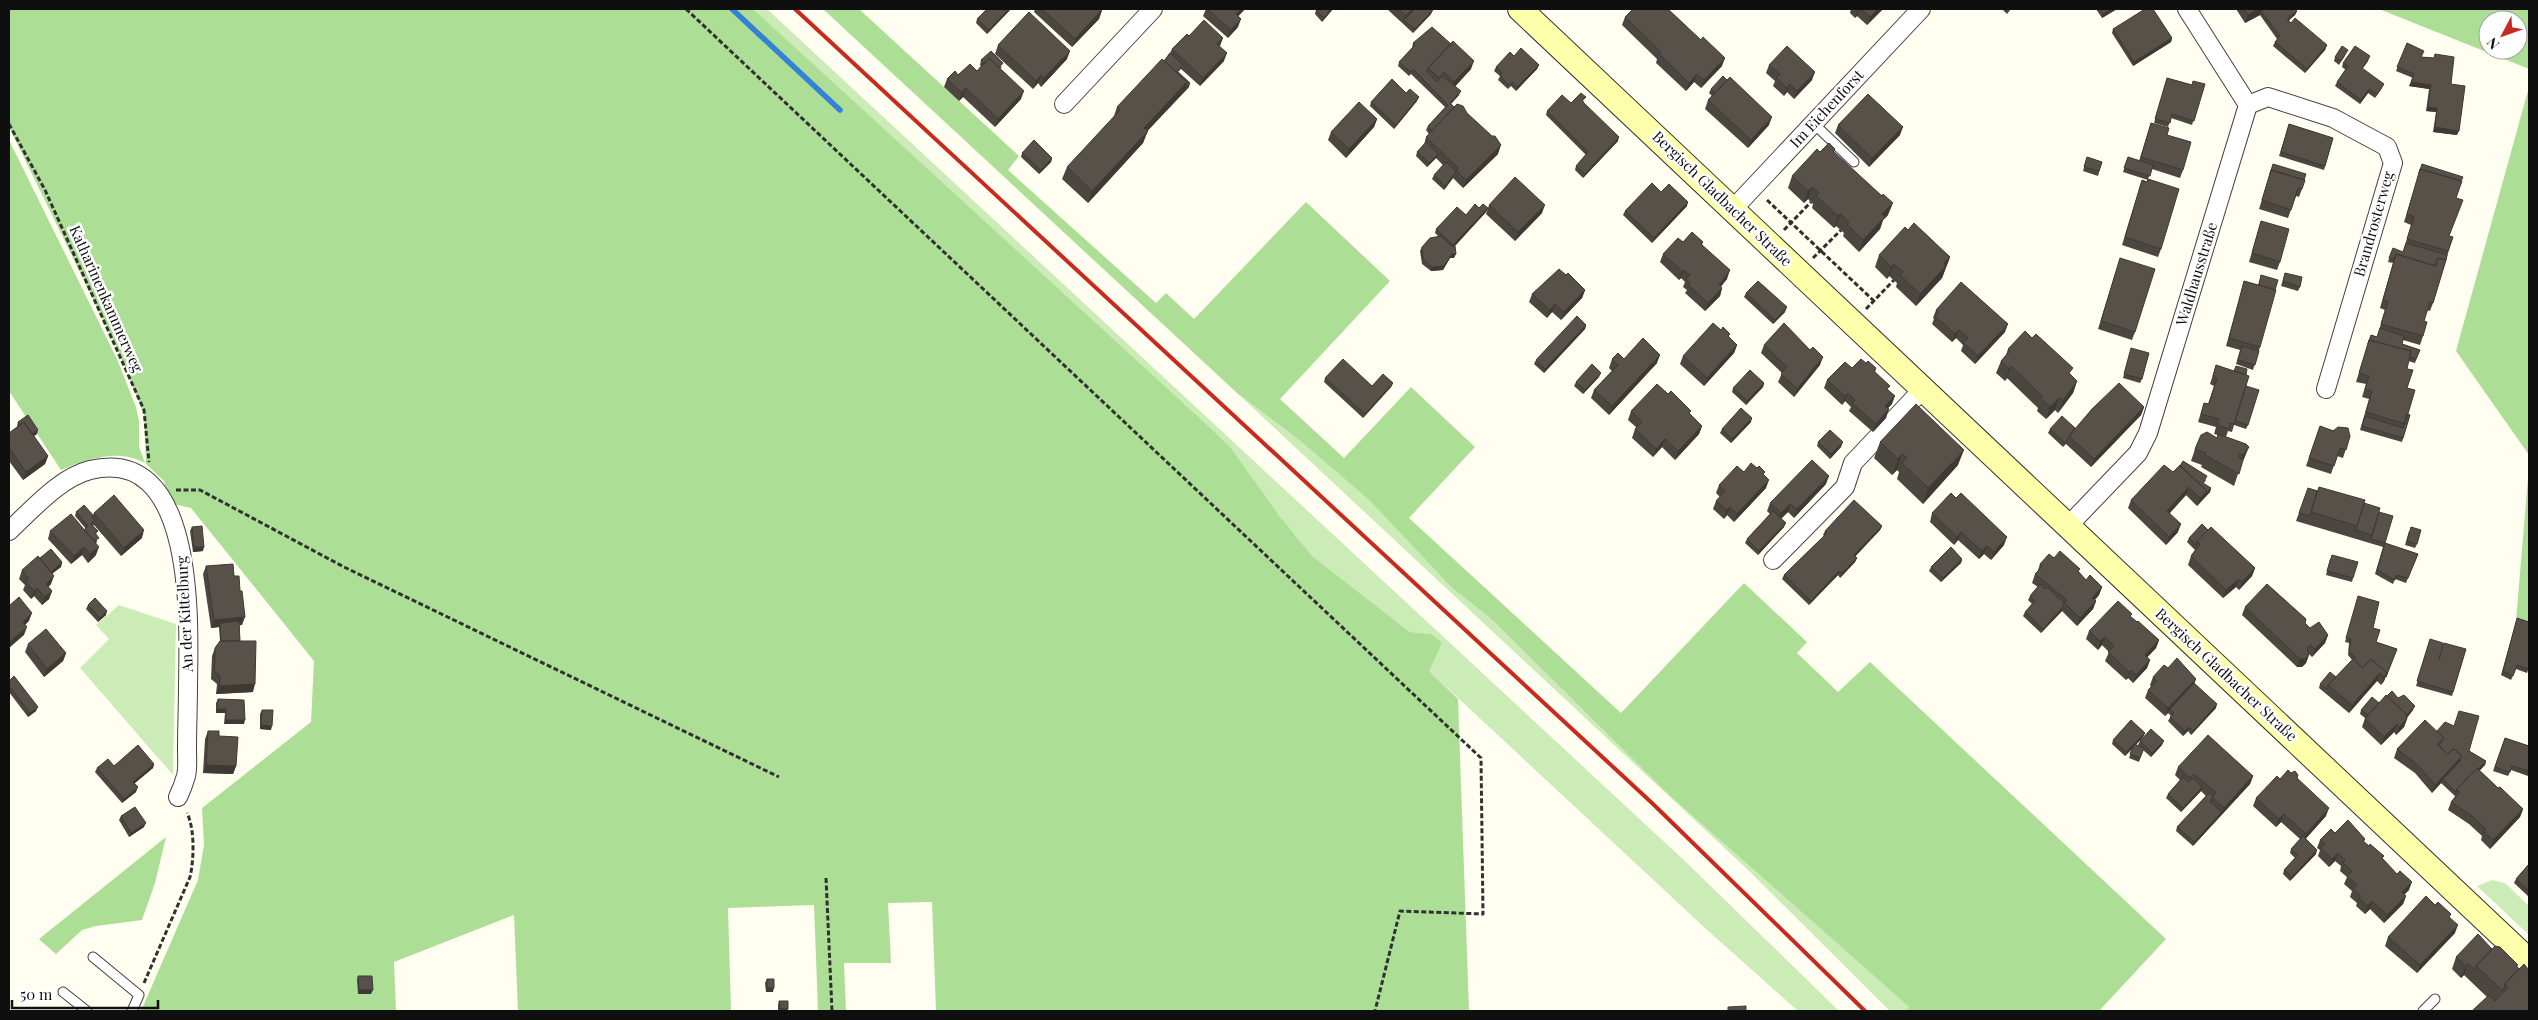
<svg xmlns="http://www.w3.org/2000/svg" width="2538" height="1020" font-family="'Playfair Display',serif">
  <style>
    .green { fill: #ccecb7 }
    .forest { fill: #adde95; fill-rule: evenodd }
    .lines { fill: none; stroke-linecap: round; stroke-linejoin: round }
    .stream { stroke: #3482d5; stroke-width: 5.5 }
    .service-casing { stroke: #424242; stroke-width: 11 }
    .minor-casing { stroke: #424242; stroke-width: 20 }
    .secondary-casing { stroke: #313131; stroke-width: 26 }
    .path { stroke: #313131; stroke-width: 3; stroke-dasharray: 5 2.5; stroke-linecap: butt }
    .service { stroke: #fff; stroke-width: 9 }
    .minor { stroke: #fff; stroke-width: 18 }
    .secondary { stroke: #feffab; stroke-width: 24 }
    .rail { stroke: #c72a1e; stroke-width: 4 }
    .wall { fill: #4c4640 }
    .shaded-wall { fill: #3e3934 }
    .building { fill: #58514a; stroke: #3e3934 }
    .labels { text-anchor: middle; stroke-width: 5; stroke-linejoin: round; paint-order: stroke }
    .street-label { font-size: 15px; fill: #0f0f0f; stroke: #fff }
  </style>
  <rect width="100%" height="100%" fill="#fffef0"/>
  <path class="green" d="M753 9H767L1687 863 1839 1011H1798L1705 928 1429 671 1431 634 1410 632 1312 556 1278 514Z
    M1237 393 1299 440 1369 500 1452 588 1490 618 1669 795 1909 1007 1905 1011H1890L1747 869Z
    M119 605 176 624 173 775 80 668 109 639 96 625Z
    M2492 880 2505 883 2529 906V935L2477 886Z"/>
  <path class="forest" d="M9 9H753L1207 425 1230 447 1278 514 1312 556 1410 632 1431 634 1442 643 1429 671 1458 699 1469 1011H936L932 902 888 903 891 963H844L846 1011H818L814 905 728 908 731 1011H518L514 915 394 962 396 1011H141L198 880 204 845 202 808 311 722 314 661 191 508 169 503 164 481 146 464 144 414 119 352 9 127Z
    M823 9H859L1019 156 1008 170 1156 303 1166 293 1194 319 1306 202 1390 281 1280 399 1344 458 1411 387 1475 447 1409 518 1621 713 1744 583 1807 642 1797 653 1838 692 1870 662 2166 939 2099 1011H1905L1909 1007 1669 795 1490 618 1452 588 1369 500 1299 440 1237 393Z
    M2379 9H2529V69ZM2488 20H2518V50H2488Z
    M2529 87V455L2456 351Z
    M9 140 117 359 136 407 139 422V447L145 463C119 448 87 459 61 470L9 391Z
    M2529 466V626L2516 621Z
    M166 837 155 883 142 920 96 926 82 930 56 954 41 941 39 939Z"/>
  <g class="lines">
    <path class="stream" d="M732 9 840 110"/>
    <g class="service-casing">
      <path id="service" d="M1813 123 1854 162
        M93 957 139 995 132 1011
        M63 992 87 1011
        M2423 1011 2435 999"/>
    </g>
    <g class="minor-casing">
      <path id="minor" d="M1064 104 1153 9
        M2248 105 2268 97 2333 118 2387 147 2393 163 2326 389
        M1733 209 1921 9
        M2068 526 2138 453 2148 433 2248 105 2187 9
        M9 531C32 510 59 478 90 470 196 444 189 622 188 685 188 706 187 728 187 750 187 758 188 768 186 776 184 783 181 791 178 797
        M1773 560 1845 487 1853 463 1923 389"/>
    </g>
    <g class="secondary-casing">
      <path id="secondary" d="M1520 9 2529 961"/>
    </g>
    <path class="path" d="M686 9 1481 758 1483 914 1400 911 1375 1011
      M9 124 45 190 144 410 149 462
      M1767 200 1874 301
      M1784 230 1811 202
      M1813 258 1841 230
      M1866 309 1894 280
      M176 490H200L344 567 779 777
      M826 878 832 1011
      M144 983 190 877C194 860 195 829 187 813"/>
    <use href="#service" class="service"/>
    <use href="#minor" class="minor"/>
    <use href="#secondary" class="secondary"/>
    <path class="rail" d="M795 9 1652 803 1865 1011"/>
  </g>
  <path class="wall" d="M1035 9H1100L1102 10 1099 19 1072 47 1034 12Z
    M1206 9H1245L1238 16V27L1228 38 1203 16Z
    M1333 9 1322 22 1315 14 1316 10Z
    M1387 9H1432L1431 14 1413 33Z
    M1851 9H1883L1867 25 1857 16 1855 18 1850 13Z
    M2002 9H2011L2007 14Z
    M2096 9H2117L2102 18Z
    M2236 9H2283L2284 10 2297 11 2295 15 2289 20 2291 23 2327 45 2325 50 2305 73 2273 46 2275 42 2277 39 2260 15 2245 23Z
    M1010 10 987 34 976 23 977 19Z
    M1625 17 1722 66 1701 88 1694 82 1686 91 1656 63 1657 59 1622 25Z
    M2113 29 2172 38 2171 42 2133 66 2112 33Z
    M1189 36 1219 46 1224 61 1200 86 1181 69 1178 72 1189 87 1147 131 1143 143 1088 203 1062 179 1067 167 1113 119 1117 107 1164 61 1170 53 1172 49Z
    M1413 43 1471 69 1455 86 1459 95 1451 104 1454 107 1467 113 1498 154 1463 188 1453 178 1444 190 1432 179 1434 175 1443 165 1436 158 1427 167 1416 156 1417 152 1424 145 1426 137 1429 134 1426 130 1428 126 1445 107 1411 74 1409 76 1398 66 1399 62 1412 48Z
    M2407 43 2422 57 2434 58 2435 54 2451 84 2457 135 2433 132 2436 112 2426 111 2429 89 2409 86 2413 78 2396 71Z
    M998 45 1067 59 1041 87 1038 83 1033 89 995 54Z
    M2346 54 2339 65 2334 61 2335 57Z
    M1514 56 1539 65 1537 69 1516 91 1511 86 1508 89 1498 80 1500 76 1494 71 1496 67Z
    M981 60 1002 67 1000 69 1021 99 995 127 963 97 959 101 944 87 947 79 958 75 977 71 981 66 980 65Z
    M2368 61 2362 69 2382 88 2375 98 2368 93 2360 104 2335 86 2337 82 2346 70 2342 67 2343 63Z
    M1769 65 1812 80 1794 99 1787 92 1784 96 1773 86 1775 81 1766 73Z
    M2167 78 2192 85 2205 84 2192 125 2171 118 2168 127 2154 123Z
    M1727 80 1769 125 1748 148 1705 109 1708 100 1712 96 1709 93 1711 89Z
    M1406 93 1417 101 1394 129 1370 106 1371 102Z
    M1584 101 1583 103 1618 141 1583 178 1575 170 1576 166 1586 155 1546 115 1547 111 1571 103Z
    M1377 119 1374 127 1346 158 1328 140 1331 132Z
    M2151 123 2167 135 2183 170 2180 178 2152 169 2148 179 2161 249 2158 257 2122 245 2142 180 2147 182 2148 180 2123 172 2128 157 2139 161Z
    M2289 124 2333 138 2324 170 2279 156Z
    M1838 125 1900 135 1869 167 1835 133Z
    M1835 149 1834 152 1888 215 1883 220 1880 229 1859 252 1843 236 1844 233 1836 226 1834 228 1812 208 1813 204 1808 199 1804 203 1788 188 1792 176 1820 152Z
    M1022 153 1052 158 1051 162 1039 174 1021 157Z
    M2087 157 2102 162 2098 176 2083 171Z
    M2273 164 2302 189 2299 197 2296 196 2288 218 2259 209Z
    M2422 164 2456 198 2449 236 2453 237 2433 303 2430 311 2427 310 2424 321 2423 336 2420 345 2403 340 2402 344 2420 350 2415 363 2408 361 2407 369V414L2410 415 2402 442 2360 430 2369 399 2362 397 2366 384 2356 382 2371 335 2377 337 2385 310 2380 308 2393 263 2388 262 2391 252H2403L2411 225 2404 222Z
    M1489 205 1542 213 1515 241 1486 214Z
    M1687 206 1652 243 1623 215 1625 211Z
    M1479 208H1488L1486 212 1455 246 1454 258H1450L1443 270 1431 271 1422 264 1420 251 1422 247 1439 237 1435 233 1436 229Z
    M2261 221 2280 262 2277 270 2249 262Z
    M1908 230 1950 257 1942 278 1916 306 1896 287 1897 283 1889 276 1887 279 1875 267 1879 255Z
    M1683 242H1703L1702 245 1727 279 1721 286 1722 288 1720 296 1705 311 1685 293 1687 290 1683 287 1685 282 1681 278 1679 280 1660 262 1663 254Z
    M2120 258 2135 332 2132 340 2098 329Z
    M2285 273 2300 287 2298 291 2281 286Z
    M1566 275 1585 290 1582 298 1561 320 1552 312 1547 318 1529 302 1532 294Z
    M2261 275 2260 347 2253 370 2236 364 2240 350 2226 346 2242 289 2244 281 2258 285Z
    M1746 293 1785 312 1773 324 1744 297Z
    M1936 310 2005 332 1975 364 1961 351 1963 345 1956 338 1952 342 1932 324 1934 319 1933 318Z
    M1586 325 1585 329 1544 373 1534 364 1536 360Z
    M1729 338 1737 345 1734 353 1704 386 1680 364 1683 356Z
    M1764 345 1820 365 1794 397 1778 382 1782 373 1761 353Z
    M2008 349 2071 375 2077 381 2073 393 2058 413 2055 410 2046 419 2037 411 2038 408 2007 378 2005 381 1996 373 2001 361 2006 355Z
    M2130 352 2142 379 2140 383 2123 378Z
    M1612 359 1657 363 1609 415 1591 398 1594 390 1612 371 1609 368Z
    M1866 363 1876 368 1875 372 1888 390 1892 404 1888 408 1886 418 1873 432 1849 411 1851 407 1845 401 1842 405 1824 388 1827 380 1852 368Z
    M2216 365 2246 375 2248 425 2246 429 2234 425 2232 432 2228 431 2226 437 2246 444 2244 459 2242 462 2234 486 2201 467 2202 465 2191 461 2195 449 2217 438 2218 435 2214 434 2216 427 2198 422 2204 403 2208 404 2214 386 2210 384Z
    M1599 377 1583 394 1574 386 1576 382Z
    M1325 378 1372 386 1393 383 1391 387 1363 418 1324 382Z
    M1764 383 1763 387 1746 405 1732 392 1733 388Z
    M2144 407 2141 415 2091 467 2066 444 2063 447 2048 433 2050 429 2075 428Z
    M1631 411 1690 415 1702 426 1699 434 1675 460 1662 447 1653 457 1632 438 1635 429 1637 428 1628 420Z
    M18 422 37 434 33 436 48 456 45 464 23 480 9 461V433L17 427V426Z
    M1751 422 1731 443 1720 433 1722 429Z
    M2320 426 2350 436 2343 458 2337 456 2331 474 2306 466Z
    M1818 442 1841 447 1830 459 1817 446Z
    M1880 442 1958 465 1923 504 1897 479 1899 472 1897 470 1892 475 1874 458Z
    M1744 472 1764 475 1766 488 1734 522 1727 515 1724 519 1713 509 1716 501 1720 497 1716 493 1719 485Z
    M2173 472 2206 480 2203 484 2211 488 2210 492 2197 506 2186 495 2170 513 2178 532 2166 545 2128 508 2131 500Z
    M1826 484 1794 518 1788 512 1781 519 1784 527 1758 555 1745 543 1747 539 1770 514 1767 511 1770 503Z
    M2308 488 2364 503 2379 512 2385 543 2418 554 2406 583 2395 579 2393 584 2375 574 2383 547 2296 521Z
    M76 512 93 515 94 513 142 538 121 556 94 525 93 526 98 531 96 534 97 542 96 543V555L88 563 82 555 71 564 48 539 50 531 84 530 86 529 75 516Z
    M1932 513 2004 545 1991 560 1984 554 1979 559 1958 540 1954 545 1930 522Z
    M1882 526 1880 530 1855 556 1857 558 1855 562 1840 578 1838 575 1809 605 1782 579 1784 575 1824 536 1823 535 1825 531Z
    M192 527 203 551 193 552 190 531Z
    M2208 530 2255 568 2252 576 2239 590 2236 587 2223 598 2188 565 2191 556 2195 550 2187 542 2189 538Z
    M2409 531 2417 544 2415 548 2405 545Z
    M40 558 62 562 61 567 52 573 51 584 48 587 52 591 49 599 42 605 34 596 31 599 23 590 25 585 19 579 22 570Z
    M2054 558 2078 572 2086 580 2102 587 2099 595 2095 600 2096 601 2093 609 2077 626 2062 611 2041 633 2023 616 2025 612 2032 604 2028 600 2030 596 2038 587 2032 583 2035 574 2037 573 2040 564Z
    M1962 559 1961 563 1941 582 1929 571 1931 567Z
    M2330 559 2353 578 2352 582 2326 575Z
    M206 566 234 576 242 625H239L240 641 253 692 216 694 217 684 211 679 212 656 215 648 220 641 219 627 211 628 203 574Z
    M2357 600 2373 628 2376 642 2397 649 2384 681 2381 685 2377 681 2349 713 2319 688 2320 684 2336 677 2352 660 2348 655 2349 643 2345 642Z
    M88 605 106 615 98 622 86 609Z
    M2245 607 2305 623 2310 628 2328 635 2325 643 2312 657 2309 654 2306 663 2302 667H2297L2242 615Z
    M2131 617 2159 640 2156 648 2147 657 2150 660 2147 668 2133 683 2128 678 2126 680 2105 661 2109 652 2102 645 2098 650 2086 639 2089 631Z
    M2516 622 2529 667 2527 673 2516 669 2511 680 2501 675Z
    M2430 639 2440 655 2466 649 2452 696 2416 686Z
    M28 644 66 653 63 661 44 677 25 652Z
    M2168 668 2194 683 2216 708 2191 735 2188 731 2183 736 2168 721 2171 716 2168 713 2165 716 2145 698 2148 690 2151 687 2150 685 2153 677Z
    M9 681 36 711 28 717 9 692Z
    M2387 696 2398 698 2413 710 2407 718V719L2404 727 2396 735 2394 732 2381 745 2362 727 2365 718 2360 714 2361 710 2379 703Z
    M218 699 244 724H224L225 713H216V703Z
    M262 710 271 730 260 729V714Z
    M208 731 219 736 236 766 233 774 203 773 205 739Z
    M2437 731 2486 761 2485 765 2479 770 2498 788 2523 809 2520 817 2490 849 2481 840 2482 836 2469 824 2448 810 2451 802 2454 798 2455 796 2441 783 2432 793 2415 773 2394 758 2397 749Z
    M2145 733 2143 737 2136 745 2140 747 2138 745 2140 741 2162 745 2151 757 2143 750 2139 762 2129 758 2132 749 2125 756 2112 744 2113 740Z
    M2505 738 2529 746V772L2528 776 2511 770 2508 776 2493 771Z
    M154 764 153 768 134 784 136 792 122 803 95 772 97 768 114 766Z
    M2178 767 2253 776 2250 784 2193 846 2176 831 2177 827 2206 796 2201 791 2181 812 2166 798 2168 794 2180 780 2175 775Z
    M2297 778 2326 816 2305 839 2316 854 2290 881 2283 874 2284 870 2295 858 2290 853 2291 849 2300 839 2281 822 2276 827 2253 806 2256 798 2280 779Z
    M121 816 144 827 129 837 119 820Z
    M2335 833 2365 839 2364 842 2383 859 2409 890 2404 894 2406 896 2403 904 2384 923 2370 909 2365 914 2356 906 2357 903 2350 897 2352 891 2344 884 2347 877 2340 871 2341 866 2335 861 2329 867 2318 856 2320 850 2317 848 2320 840Z
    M2529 864V897L2514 883 2516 879Z
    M2450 917 2455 933 2417 973 2385 946 2388 937Z
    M2492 949 2519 969H2528L2529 1011H2472L2487 997 2464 975 2461 978 2452 969 2456 957Z
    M358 976 371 994H358L357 980Z
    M767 979 773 992H766L765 983Z
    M779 1001 787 1011H778V1005Z"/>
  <path class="shaded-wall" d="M1009 9H1011L1010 10 987 34 989 30Z
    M1241 9H1245L1233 22 1236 14Z
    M1331 9H1333L1322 22 1324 18Z
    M1412 9H1417L1404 20 1406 16Z
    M1860 9 1857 16 1855 18 1858 10Z
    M1878 9H1883L1867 25 1870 17Z
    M2112 9H2117L2102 18 2103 14Z
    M2259 9H2269L2261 11 2260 15 2245 23 2248 15Z
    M1102 10 1099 19 1072 47 1075 39Z
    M1433 10 1431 14 1413 33 1415 29Z
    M2297 11 2295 15 2286 23 2287 19Z
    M1241 19 1238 27 1228 38 1231 30Z
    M1223 38 1220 46 1214 52 1217 44Z
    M2172 38 2171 42 2133 66 2134 62Z
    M2327 45 2325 50 2305 73 2307 69Z
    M1070 51 1067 59 1041 87 1044 78Z
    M1227 53 1224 61 1200 86 1203 78Z
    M2370 56 2368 61 2360 72 2362 68Z
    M1725 58 1722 66 1701 88 1704 80Z
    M1474 61 1471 69 1452 90 1454 82Z
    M1539 65 1537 69 1516 91 1517 87Z
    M1815 72 1812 80 1794 99 1797 91Z
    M1697 74 1694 82 1686 91 1689 83Z
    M1041 75 1038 83 1033 89 1036 81Z
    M1187 82 1190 83 1189 87 1139 140 1144 128Z
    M2411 82 2431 85 2429 89 2409 86Z
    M1790 84 1787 92 1784 96 1787 88Z
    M2384 84 2382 88 2375 98 2377 94Z
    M966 88 963 97 959 101 962 93Z
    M2369 89 2368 93 2360 104 2361 100Z
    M1024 91 1021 99 995 127 998 119Z
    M1461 91 1459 95 1448 107 1450 103Z
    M1419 97 1417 101 1394 129 1396 125Z
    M2428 107 2437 108 2436 112 2426 111Z
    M1772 117 1769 125 1748 148 1751 140Z
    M1377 119 1374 127 1346 158 1349 149Z
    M1903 127 1900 135 1869 167 1872 158Z
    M2435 127 2459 131 2457 135 2433 132Z
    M1148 131 1143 143 1088 203 1092 191Z
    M1619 137 1618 141 1583 178 1585 174Z
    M1501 145 1498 154 1463 188 1466 180Z
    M1438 154 1436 158 1427 167 1429 163Z
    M1052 158 1051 162 1039 174 1041 170Z
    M1454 175 1453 178 1444 190 1445 186Z
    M1812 187 1808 199 1804 203 1808 191Z
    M1688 202 1687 206 1652 243 1654 238Z
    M1893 203 1888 215 1883 220 1880 229 1859 252 1863 240 1882 214Z
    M1545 205 1542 213 1515 241 1518 232Z
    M1488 208 1486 212 1452 249 1453 245Z
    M1841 214 1836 226 1834 228 1838 216Z
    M1452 254H1456L1454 258H1450L1443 270 1431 271 1432 267Z
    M1950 257 1942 278 1916 306 1920 294Z
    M1894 264 1889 276 1887 279 1891 267Z
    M1684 270 1681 278 1679 280 1682 271Z
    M1730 270 1727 279 1716 293 1719 285Z
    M1722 288 1720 296 1705 311 1708 303Z
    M1585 290 1582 298 1561 320 1564 312Z
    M1555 304 1552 312 1547 318 1550 310Z
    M1787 307 1785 312 1773 324 1775 320Z
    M2008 324 2005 332 1975 364 1978 356Z
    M1586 325 1585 329 1544 373 1545 369Z
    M1959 330 1956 338 1952 342 1955 334Z
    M1737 345 1734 353 1704 386 1707 378Z
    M1660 355 1657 363 1609 415 1612 406Z
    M1823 357 1820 365 1794 397 1797 389Z
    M2011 366 2007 378 2005 381 2009 369Z
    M1601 373 1599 377 1583 394 1585 390Z
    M2077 381 2073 393 2058 413 2063 401Z
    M1393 383 1391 387 1363 418 1365 414Z
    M1764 383 1763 387 1746 405 1747 401Z
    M1848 393 1845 401 1842 405 1845 396Z
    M1895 396 1892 404 1882 414 1885 406Z
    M2059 398 2055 410 2046 419 2050 407Z
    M2144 407 2141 415 2091 467 2094 459Z
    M1889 409 1886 418 1873 432 1876 424Z
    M1752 418 1751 422 1731 443 1732 439Z
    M1702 426 1699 434 1675 460 1678 451Z
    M38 430 37 434 28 440 29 436Z
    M1665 439 1662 447 1653 457 1656 449Z
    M1843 442 1841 447 1830 459 1831 454Z
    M2249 447 2244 459 2239 467 2243 455Z
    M1964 450 1958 465 1923 504 1928 488Z
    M1902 454 1897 470 1892 475 1898 459Z
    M48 456 45 464 23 480 26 472Z
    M1829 476 1826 484 1794 518 1797 509Z
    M1769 480 1766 488 1734 522 1737 514Z
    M2189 487 2186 495 2164 519 2167 511Z
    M2211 488 2210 492 2197 506 2200 498 2207 491Z
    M1790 504 1788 512 1778 521 1781 513Z
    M1730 507 1727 515 1724 519 1727 510Z
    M1786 523 1784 527 1758 555 1759 551Z
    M2181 524 2178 532 2166 545 2169 537Z
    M1882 526 1880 530 1853 559 1854 555Z
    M144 530 142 538 121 556 124 548Z
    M1961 532 1958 540 1954 545 1957 537Z
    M2007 537 2004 545 1991 560 1994 552Z
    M1987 546 1984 554 1979 559 1982 551Z
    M84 547 82 555 71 564 74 556Z
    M99 547 96 555 88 563 90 554Z
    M194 547H204L203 551 193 552Z
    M1857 558 1855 562 1840 578 1842 573Z
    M1962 559 1961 563 1941 582 1943 578Z
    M62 562 61 567 47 578 48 574Z
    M2255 568 2252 576 2239 590 2242 582Z
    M1839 571 1838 575 1809 605 1811 601Z
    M54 576 51 584 43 592 46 584Z
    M2239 579 2236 587 2223 598 2226 590Z
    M2102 587 2099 595 2089 606 2092 598Z
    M37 588 34 596 31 599 34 591Z
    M52 591 49 599 42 605 45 597Z
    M2096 601 2093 609 2077 626 2080 618Z
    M2063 607 2062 611 2041 633 2043 629Z
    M107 611 106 615 98 622 100 618Z
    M32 613 29 621 20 630 23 622Z
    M245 617 242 625 221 627 220 623 219 627 211 628 214 620Z
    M27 627 24 635 9 648V642Z
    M2328 635 2325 643 2312 657 2315 649Z
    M2105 637 2102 645 2098 650 2100 641Z
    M2159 640 2156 648 2142 663 2145 655Z
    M2397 649 2384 681 2381 685 2384 677Z
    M66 653 63 661 44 677 47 669Z
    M2309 655 2306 663 2302 667H2297L2300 659Z
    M2150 660 2147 668 2133 683 2136 675Z
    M2131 670 2128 678 2126 680 2129 672Z
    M2380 673 2377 681 2349 713 2352 705Z
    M2196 679 2193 687 2170 709 2168 713 2165 716 2168 708Z
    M255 684 253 692 216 694 219 686Z
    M2217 704 2216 708 2191 735 2193 731Z
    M2415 706 2413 710 2403 722 2404 718Z
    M38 707 36 711 28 717 30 713Z
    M217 709H226L225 713H216Z
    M2407 719 2404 727 2396 735 2399 727Z
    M226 720H245L244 724H224Z
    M2397 724 2394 732 2381 745 2384 737Z
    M261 725 272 726 271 730 260 729Z
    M2189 727 2188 731 2183 736 2185 731Z
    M2145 733 2143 737 2125 756 2126 752Z
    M2164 741 2162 745 2151 757 2152 753Z
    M2462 756 2459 764 2443 779 2441 783 2432 793 2435 785Z
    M2486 761 2485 765 2460 792 2458 790Z
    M154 764 153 768 131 786 133 782Z
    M206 765 236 766 233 774 203 773Z
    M2253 776 2250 784 2193 846 2194 842 2222 812 2224 808Z
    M138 787 136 792 122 803 124 799Z
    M2202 787 2201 791 2181 812 2183 808Z
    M2329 808 2326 816 2303 842 2306 834Z
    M2523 809 2520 817 2490 849 2493 840Z
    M2284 814 2281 822 2276 827 2279 819Z
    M146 823 144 827 129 837 131 833Z
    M2317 850 2316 854 2290 881 2292 877Z
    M2338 853 2335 861 2329 867 2332 859Z
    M2412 882 2409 890 2399 900 2402 892Z
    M2406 896 2403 904 2384 923 2387 915Z
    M2372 901 2370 909 2365 914 2368 906Z
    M2458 925 2455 933 2417 973 2420 965Z
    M2468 963 2464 975 2461 978 2466 966Z
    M767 988H774L773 992H766Z
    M359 990H373L371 994H358Z
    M780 1009H788L787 1011H779Z"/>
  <path class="building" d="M987 9H1009L989 30 977 19Z
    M1042 9H1100L1102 10 1075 39Z
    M1207 9H1241L1236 14 1241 19 1231 30Z
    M1318 9H1331L1324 18 1316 10Z
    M1399 9H1412L1406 16Z
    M1415 9H1432L1433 10 1415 29 1404 20Z
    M1633 9H1668L1701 40 1703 37 1725 58 1704 80 1697 74 1689 83 1659 54 1661 52 1625 17Z
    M1861 9H1878L1870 17Z
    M2100 9H2112L2103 14Z
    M2145 9H2153L2172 38 2134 62 2113 29Z
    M2244 9H2259L2248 15Z
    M2264 9H2283L2284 10 2286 9H2295L2297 11 2287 19 2291 23 2295 18 2327 45 2307 69 2275 42 2280 36 2261 11Z
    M1029 12 1070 51 1044 78 1041 75 1036 81 998 45Z
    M1204 20 1223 38 1217 44 1227 53 1203 78 1172 49 1187 34 1189 36Z
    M1432 27 1451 44 1428 68 1427 72 1437 82 1442 76 1461 91 1450 103 1454 107 1432 131 1428 126 1448 105 1413 69 1410 72 1399 62 1415 45 1413 43Z
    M1453 41 1474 61 1454 82 1444 72 1439 78 1428 68Z
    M2407 43 2424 51 2421 57 2434 58 2435 54 2454 57 2451 84 2465 86 2459 131 2435 127 2437 108 2428 107 2431 85 2411 82 2414 74 2397 67Z
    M1787 46 1815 72 1797 91 1790 84 1787 88 1776 77 1780 74 1769 65Z
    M2342 46 2348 50 2341 61 2335 57Z
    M2355 46 2370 56 2362 68 2384 84 2377 94 2369 89 2361 100 2337 82 2348 66 2343 63Z
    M1521 48 1539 65 1517 87 1512 82 1509 85 1500 76 1502 73 1496 67 1510 52 1514 56Z
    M991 51 1003 63 999 68 989 58 984 64 981 60Z
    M1170 53 1183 65 1177 71 1190 83 1184 90 1187 82 1164 61Z
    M989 58 1024 91 998 119 966 88 962 93 947 79 955 71 958 75 970 64 977 71Z
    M1162 59 1187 82 1144 128 1148 131 1092 191 1067 167 1120 110 1117 107Z
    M1723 76 1727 80 1715 93 1711 89Z
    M1730 77 1772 117 1751 140 1708 100Z
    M2167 78 2192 85 2193 81 2205 84 2194 121 2172 114 2170 123 2155 119Z
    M1392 79 1406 93 1410 89 1419 97 1396 125 1371 102Z
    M1581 93 1586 97 1582 101 1619 137 1585 174 1576 166 1588 152 1547 111 1562 95 1571 103Z
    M1868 94 1903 127 1872 158 1838 125Z
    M1359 102 1377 119 1349 149 1331 132Z
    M1457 104 1463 106 1467 113 1492 136H1495L1501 145 1466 180 1456 170 1458 168 1426 137Z
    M2151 123 2169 128 2167 135 2191 142 2183 170 2141 157Z
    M2289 124 2333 138 2325 166 2281 152Z
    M1034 140 1052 158 1041 170 1022 153Z
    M1426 142 1438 154 1429 163 1417 152Z
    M1829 143 1835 149 1833 151 1882 196 1883 194 1893 203 1882 214 1885 217 1863 240 1847 224 1849 222 1841 214 1838 216 1816 196 1819 193 1816 190 1812 187 1808 191 1792 176 1817 149 1820 152Z
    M2087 157 2102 162 2099 171 2084 167Z
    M2128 157 2153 165 2150 176 2124 168Z
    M1446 162 1456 171 1454 175 1445 186 1434 175Z
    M2273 164 2306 174 2304 180 2271 170 2270 174Z
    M2422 164 2463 177 2461 181 2420 169 2419 173Z
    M2420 169 2462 181 2456 198 2463 200 2449 236 2453 237 2448 251 2407 239 2414 217 2407 214Z
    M2271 170 2305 180 2302 189 2298 188 2291 210 2262 200Z
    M1515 177 1545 205 1518 232 1489 205Z
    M2148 179 2179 189 2161 249 2125 237 2142 180 2147 182Z
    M1652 183 1661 192 1669 184 1688 202 1654 238 1625 211Z
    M1475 204 1479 208 1483 204 1488 208 1453 245 1436 229 1457 207 1466 215Z
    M2261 221 2289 229 2280 262 2252 253Z
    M1914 223 1950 257 1944 263 1946 266 1920 294 1900 275 1903 272 1894 264 1891 267 1879 255 1905 227 1908 230Z
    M1692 232 1703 242 1701 244 1730 270 1719 285 1722 288 1708 303 1688 285 1690 283 1686 279 1690 275 1684 270 1682 271 1663 254 1678 238 1683 242Z
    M1441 236 1451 246H1455L1456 254H1452L1444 266 1432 267 1423 259 1422 247 1430 238Z
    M2406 243 2447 255 2446 260 2438 258 2435 266 2396 254 2394 259 2389 258 2393 248 2403 252Z
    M2396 254 2436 266 2438 258 2446 260 2433 303 2430 302 2424 321 2427 322 2423 336 2381 324 2388 301 2383 300Z
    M2120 258 2155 269 2135 332 2101 321Z
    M1559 269 1566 275 1568 273 1585 290 1564 312 1555 304 1550 310 1532 294Z
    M2285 273 2302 277 2300 287 2283 281Z
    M2261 275 2278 280 2275 290 2259 285Z
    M1758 281 1787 307 1775 320 1746 293Z
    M2244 281 2276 290 2260 347 2229 338Z
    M1961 282 2008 324 1978 356 1963 343 1968 338 1959 330 1955 334 1935 316 1939 312 1936 310Z
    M1577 316 1586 325 1545 369 1536 360Z
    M1713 323 1721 330 1723 327 1730 334 1728 336 1737 345 1707 378 1683 356Z
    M1784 323 1810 350 1813 347 1823 357 1797 389 1781 374 1787 367 1764 345Z
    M2380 328 2404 336 2402 344 2420 350 2416 359 2410 357 2411 351 2369 340 2368 344 2371 335 2377 337Z
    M2025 331 2032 338 2036 334 2073 368 2069 373 2077 381 2063 401 2059 398 2050 407 2041 399 2043 397 2011 366 2009 369 2001 361 2010 351 2008 349Z
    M1643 338 1660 355 1612 406 1594 390 1618 365 1612 359 1618 353 1624 359Z
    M2369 340 2411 351 2407 369 2413 370 2407 388 2415 390 2405 424 2366 412 2372 391 2365 389 2369 376 2359 373Z
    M2242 346 2259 351 2255 365 2238 360Z
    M2131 348 2149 353 2142 379 2124 374Z
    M1343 359 1372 386 1383 374 1393 383 1365 414 1325 378Z
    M1861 359 1866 363 1868 361 1876 368 1874 371 1890 386 1887 389 1895 396 1885 406 1889 409 1876 424 1852 403 1855 400 1848 393 1845 396 1827 380 1845 362 1852 368Z
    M1592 364 1601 373 1585 390 1576 382Z
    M2216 365 2249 376 2234 424 2230 423 2229 429 2217 425 2219 419 2201 414 2204 403 2209 404 2217 378 2213 376Z
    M2236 366 2247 369 2246 375 2234 371Z
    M1750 370 1764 383 1747 401 1733 388Z
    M2119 383 2144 407 2094 459 2069 436 2092 409Z
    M1657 384 1668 394 1671 391 1691 411 1689 413 1702 426 1678 451 1665 439 1656 449 1635 429 1642 422 1631 411Z
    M2246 386 2259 390 2248 425 2235 421Z
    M1916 404 1964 450 1928 488 1902 463 1907 458 1902 454 1898 459 1880 442Z
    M1741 408 1752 418 1732 439 1722 429Z
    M2407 414 2410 415 2403 438 2362 426 2365 416 2403 428Z
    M28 415 38 430 32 434 24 422 20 425 18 422Z
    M2062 416 2075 428 2065 443 2050 429Z
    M24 422 48 456 26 472 9 448V433Z
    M2320 426 2333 431 2338 427 2348 428 2350 436 2346 450 2340 448 2334 466 2309 458Z
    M1830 430 1843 442 1831 454 1818 442Z
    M2207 432 2217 438 2218 434 2246 444 2249 447 2243 455 2240 454 2239 457 2243 460 2239 474 2205 455 2206 453 2195 449 2201 435Z
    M1812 460 1829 476 1797 509 1790 504 1781 513 1770 503Z
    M2183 461 2207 476 2203 483 2211 488 2205 495 2207 491 2180 466Z
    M1751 463 1757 468 1759 466 1765 472 1763 474 1769 480 1737 514 1730 507 1727 510 1716 501 1725 491 1719 485 1737 466 1744 472Z
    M2164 465 2173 472 2180 465 2207 491 2200 498 2189 487 2167 511 2181 524 2169 537 2131 500Z
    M2319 487 2365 500 2357 526 2311 512Z
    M2308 488 2317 491 2310 516 2299 513Z
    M1951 493 1956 498 1961 493 2007 537 1994 552 1987 546 1982 551 1961 532 1957 537 1932 513Z
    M114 495 144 530 124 548 94 513Z
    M1854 500 1882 526 1854 555 1857 558 1842 573 1839 571 1811 601 1784 575 1827 533 1825 531Z
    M2364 503 2380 508 2372 535 2356 530Z
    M84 505 93 515 92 517 95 520 91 524 98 531 95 533 99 538 94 541 84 530 88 526 76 512Z
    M1773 511 1786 523 1759 551 1747 539Z
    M2379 512 2393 516 2385 543 2371 539Z
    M71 514 99 547 90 554 84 547 74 556 50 531Z
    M2202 524 2208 530 2197 541 2196 545 2189 538Z
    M202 526 204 547H194L192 527Z
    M2211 527 2255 568 2242 582 2239 579 2226 590 2191 556 2200 544 2197 541Z
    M2411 527 2421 530 2417 544 2407 541Z
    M2385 543 2418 554 2408 578 2396 575 2395 580 2377 570Z
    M1951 547 1962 559 1943 578 1931 567Z
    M51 549 62 562 51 572 40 558Z
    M2060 551 2080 569 2078 571 2086 580 2090 575 2102 587 2092 598 2096 601 2080 618 2065 603 2067 600 2035 574 2042 567 2040 564 2049 554 2054 558Z
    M2332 555 2358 562 2353 578 2327 571Z
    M38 556 54 576 46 584 52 591 45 597 37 588 34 591 26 582 29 579 22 570Z
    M233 564 234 576H239L240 591H242L245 617 214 620 206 566Z
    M2040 584 2045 589 2047 587 2064 603 2063 607 2043 629 2025 612 2035 601 2030 596Z
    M2267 584 2306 619 2305 623 2310 628 2319 622 2328 635 2315 649 2311 645 2307 648 2309 655 2305 659H2300L2245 607Z
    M2358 596 2379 602 2373 628 2380 630 2376 642 2397 649 2386 677 2387 673 2371 659 2363 668 2354 660 2356 658 2349 651 2351 639 2346 638Z
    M19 597 32 613 23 622 27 627 9 642V606Z
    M95 598 107 611 100 618 88 605Z
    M2118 601 2132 614 2130 616 2137 622 2138 621 2159 640 2145 655 2150 660 2136 675 2131 670 2129 672 2108 652 2114 646 2105 637 2100 641 2089 631Z
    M2517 618 2529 622V666L2528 669 2517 665 2513 676 2503 671Z
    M239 621 240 641H221L220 623Z
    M46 629 66 653 47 669 28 644Z
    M2430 639 2443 643 2439 659 2444 643 2466 649 2453 692 2417 681Z
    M220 641H256L255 684 219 686 220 676 214 671 215 659V648Z
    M2177 658 2196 679 2168 708 2148 690 2157 681 2153 677 2164 665 2168 668Z
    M2353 659 2363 668 2371 659 2387 673 2384 677 2380 673 2352 705 2328 685Z
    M2330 672 2336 677 2328 685 2327 689 2320 684Z
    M14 676 38 707 30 713 9 686V681Z
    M2194 683 2217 704 2193 731 2189 727 2185 731 2170 717 2174 713 2170 709Z
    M2392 691 2398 698 2404 695 2415 706 2406 716V714L2387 696Z
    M2386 695 2406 714 2407 719 2399 727 2397 724 2384 737 2365 719Z
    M2372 697 2379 703 2368 715 2361 710Z
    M218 699 244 700 245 720H226V709H217Z
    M262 710H273L272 726 261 725Z
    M2459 711 2479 716 2469 751 2486 761 2478 769 2477 768 2457 789 2456 792 2443 779 2461 760 2459 759 2462 756 2454 749 2447 754 2439 745 2442 742 2444 738 2437 731 2445 722 2454 726Z
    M2131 720 2145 733 2134 744 2144 748 2140 758 2130 754 2134 744 2126 752 2113 740Z
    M2425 720 2444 738 2437 744 2447 754 2454 749 2462 756 2435 785 2418 765 2397 749Z
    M2151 729 2164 741 2152 753 2140 741Z
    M208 731H219V736L238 737 236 766 206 765Z
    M2208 735 2253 776 2224 808 2212 797 2216 793 2194 774 2190 778 2178 767Z
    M2505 738 2529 746V771L2512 766 2510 772 2495 767Z
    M138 745 154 764 133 782 138 787 124 799 97 768 108 759 114 766Z
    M2477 768 2498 788 2500 787 2523 809 2493 840 2484 832 2486 829 2472 816 2451 802 2460 792 2457 789Z
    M2288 770 2291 773 2295 771 2298 775 2297 778 2329 808 2306 834 2284 814 2279 819 2256 798 2277 776 2280 779Z
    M2183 777 2189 782 2193 778 2202 787 2183 808 2168 794Z
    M2209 793 2213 796 2210 802 2222 812 2194 842 2177 827Z
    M135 807 146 823 131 833 121 816Z
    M2348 820 2365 839 2363 841 2369 846 2370 844 2384 856 2382 858 2397 874 2400 871 2412 882 2402 892 2406 896 2387 915 2372 901 2368 906 2359 898 2361 896 2353 889 2357 885 2347 876 2352 871 2343 863 2345 860 2338 853 2332 859 2321 848 2325 844 2320 840 2331 829 2335 833Z
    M2303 836 2317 850 2292 877 2284 870 2298 855 2291 849Z
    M2529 864V891L2516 879Z
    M2426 896 2435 905 2438 902 2451 914 2449 917 2458 925 2420 965 2388 937Z
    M2478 934 2492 949 2476 966 2475 970 2468 963 2466 966 2456 957Z
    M2495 946 2500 947 2518 965 2516 966 2519 969 2505 984 2503 991 2476 966Z
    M2524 964 2528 969H2529V1011H2472L2489 995 2495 1001 2508 987 2505 984Z
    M358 976H372L373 990H359Z
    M767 979H774V988H767Z
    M779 1001H788V1009H780Z
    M1746 1006V1011H1728V1007Z"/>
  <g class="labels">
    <g class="street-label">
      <text transform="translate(1827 109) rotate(-47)" y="5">Im Eichenforst</text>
      <text transform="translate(1722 199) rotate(44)" y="5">Bergisch Gladbacher Straße</text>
      <text transform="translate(2374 224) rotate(-74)" y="5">Brandrosterweg</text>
      <text transform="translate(2197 274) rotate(-73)" y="5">Waldhausstraße</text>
      <text transform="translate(106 299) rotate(66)" y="5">Katharinenkammerweg</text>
      <text transform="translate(185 614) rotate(-93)" y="5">An der Kittelburg</text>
      <text transform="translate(2226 675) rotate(43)" y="5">Bergisch Gladbacher Straße</text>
    </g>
  </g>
  <rect width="2538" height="1020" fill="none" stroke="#0f0f0f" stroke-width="20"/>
  <g transform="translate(2503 35) rotate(229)"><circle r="24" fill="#ffffff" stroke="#9f9f9f"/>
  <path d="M0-4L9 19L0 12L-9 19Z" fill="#c72a1e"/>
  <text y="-8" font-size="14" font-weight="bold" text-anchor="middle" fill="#0f0f0f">N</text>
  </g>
  <path d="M12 1000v8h146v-8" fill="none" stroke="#0f0f0f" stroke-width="2.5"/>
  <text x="20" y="1000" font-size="15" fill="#0f0f0f" stroke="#ffffff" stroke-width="4" paint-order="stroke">50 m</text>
</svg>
